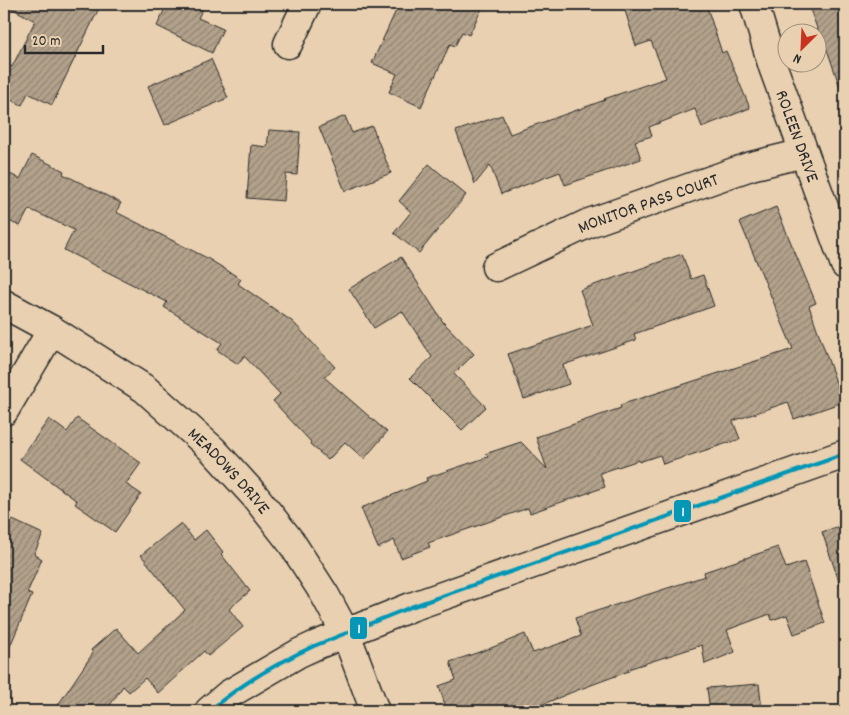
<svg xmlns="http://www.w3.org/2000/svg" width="849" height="715" font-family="Dekko,sans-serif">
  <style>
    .building { fill: url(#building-hatch); stroke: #2b2b2b }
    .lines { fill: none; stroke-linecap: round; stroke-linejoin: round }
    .minor-casing { stroke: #2b2b2b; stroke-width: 31 }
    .minor { stroke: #e8d0b0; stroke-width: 28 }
    .bus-1-casing { stroke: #e8d0b0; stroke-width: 8 }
    .bus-1 { stroke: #0696b6; stroke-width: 4 }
    .labels { text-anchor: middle; stroke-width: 4; stroke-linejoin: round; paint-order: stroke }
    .street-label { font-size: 18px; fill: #2b2b2b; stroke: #e8d0b0 }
    .line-badge { stroke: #e8d0b0; stroke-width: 2 }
    .badge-label { font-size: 14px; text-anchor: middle; font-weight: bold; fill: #fff }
  </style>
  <defs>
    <pattern id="building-hatch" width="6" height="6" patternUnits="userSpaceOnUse" patternTransform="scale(1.25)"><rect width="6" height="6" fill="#b3a28b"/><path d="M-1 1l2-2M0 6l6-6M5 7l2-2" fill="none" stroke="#928472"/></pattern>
  </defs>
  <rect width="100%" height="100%" fill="#e8d0b0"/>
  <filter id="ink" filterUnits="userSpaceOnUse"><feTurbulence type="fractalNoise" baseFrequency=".02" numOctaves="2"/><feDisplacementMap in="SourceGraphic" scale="10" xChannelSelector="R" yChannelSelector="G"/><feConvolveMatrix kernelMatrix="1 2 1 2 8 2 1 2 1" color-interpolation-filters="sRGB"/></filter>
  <g filter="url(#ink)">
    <path class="building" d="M4 4H101L52 105 28 93 22 105 4 97V63L12 67 35 21Z
      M167 4H205L198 18 223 29 212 53 157 26Z
      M399 4H484L469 35 462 32 455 46 450 44 421 107 389 92 397 74 372 63Z
      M623 4H706L722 53 726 51 750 108 702 127 695 109 649 127 652 136 635 141 641 159 565 185 560 172 501 194 490 165 475 184 456 131 502 115 510 134 605 100 604 99 666 78 651 41 636 46Z
      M808 4H845V92L842 93 822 35 820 36Z
      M211 59 228 98 165 125 148 86Z
      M345 116 352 133 372 126 391 173 345 191 319 127Z
      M269 130 300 132 297 175 286 174 284 201 247 198 251 145 267 147Z
      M32 155 64 171 63 174 121 203 116 212 207 258 241 279 238 284 293 322 335 367 324 377 387 432 364 459 345 442 328 460 310 444 311 442 273 401 280 394 244 356 238 364 217 350 222 343 164 307 167 302 64 250 74 230 29 209 20 226 4 219V171L20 179Z
      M429 164 466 195 419 253 394 233 411 212 399 201Z
      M776 207 816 303 809 306 843 402 794 419 788 402 733 421 740 439 663 464 660 455 639 462V460L600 473 605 487 530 513 528 508 428 543 430 547 401 558 394 540 378 548 361 508 427 481 426 478 488 457 485 454 521 442 547 469 536 437 621 408 620 405 793 349 740 222Z
      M682 254 691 279 703 275 714 306 634 334 636 340 563 365 569 384 524 399 508 354 593 325 580 290Z
      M401 257 443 322 474 354 454 374 486 407 462 430 410 378 432 357 402 311 374 328 349 289Z
      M77 418 141 463 126 484 141 494 115 532 75 504 77 501 20 459 49 419 67 432Z
      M4 516 43 534 34 554 42 559 27 593 32 595 4 660Z
      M181 523 194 540 206 530 223 552 221 554 250 591 229 609 243 627 208 656 204 651 158 693 145 678 129 692 123 686 106 711H54L93 653 91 650 116 628 138 653 185 610 141 555Z
      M845 524V589L842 590 822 532Z
      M778 547 786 568 804 562 825 623 794 634 787 615 772 620 770 614 727 630 735 652 705 664 702 645 628 669 629 671 575 691 526 711H447L439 686 456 680 450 662 491 648 525 634 533 653 581 636 575 618 705 576 704 572Z
      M759 684 762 711H710L707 688Z"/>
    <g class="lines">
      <g class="minor-casing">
        <g id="minor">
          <path id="s1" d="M754 4 773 67 845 265"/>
          <path d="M288 44 307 4"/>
          <path id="s2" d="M496 267 589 223 751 166 804 153"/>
          <path id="s3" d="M4 304 52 330 145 389 213 450 254 495 291 542 325 595 346 634 375 711"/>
          <path d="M4 411 52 330"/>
          <path d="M209 711 229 694 299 653 314 646 411 607 845 454"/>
        </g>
      </g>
      <use href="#minor" class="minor"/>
      <g class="bus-1-casing">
        <path id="bus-1" d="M209 711C240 685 277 663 314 646L411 607 845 454"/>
      </g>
      <use href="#bus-1" class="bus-1"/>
    </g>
  </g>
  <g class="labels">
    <g class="street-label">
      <text dy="6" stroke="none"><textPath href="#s1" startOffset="139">ROLEEN DRIVE</textPath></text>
      <text dy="6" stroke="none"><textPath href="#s2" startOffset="165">MONITOR PASS COURT</textPath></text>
      <text dy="6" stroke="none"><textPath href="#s3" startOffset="282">MEADOWS DRIVE</textPath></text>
    </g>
  </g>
  <g class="line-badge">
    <rect x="673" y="499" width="19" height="24" rx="5" fill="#0696b6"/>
    <rect x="349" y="616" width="19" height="24" rx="5" fill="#0696b6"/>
  </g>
  <g class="badge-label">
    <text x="683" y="516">1</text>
    <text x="359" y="633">1</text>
  </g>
  <rect width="849" height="715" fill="none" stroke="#e8d0b0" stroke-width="20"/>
  <rect x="10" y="10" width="829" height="695" fill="none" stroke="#2b2b2b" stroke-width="2" filter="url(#ink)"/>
  <g transform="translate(802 48) rotate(204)"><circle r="24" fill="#e8d0b0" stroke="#9c8e7b"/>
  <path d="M0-4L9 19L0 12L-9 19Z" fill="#c8321e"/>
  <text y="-8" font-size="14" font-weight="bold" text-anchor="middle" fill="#2b2b2b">N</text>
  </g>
  <path d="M25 45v8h78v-8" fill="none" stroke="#2b2b2b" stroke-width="2.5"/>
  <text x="32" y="45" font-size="15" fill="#2b2b2b" stroke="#e8d0b0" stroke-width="4" paint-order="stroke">20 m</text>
</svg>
